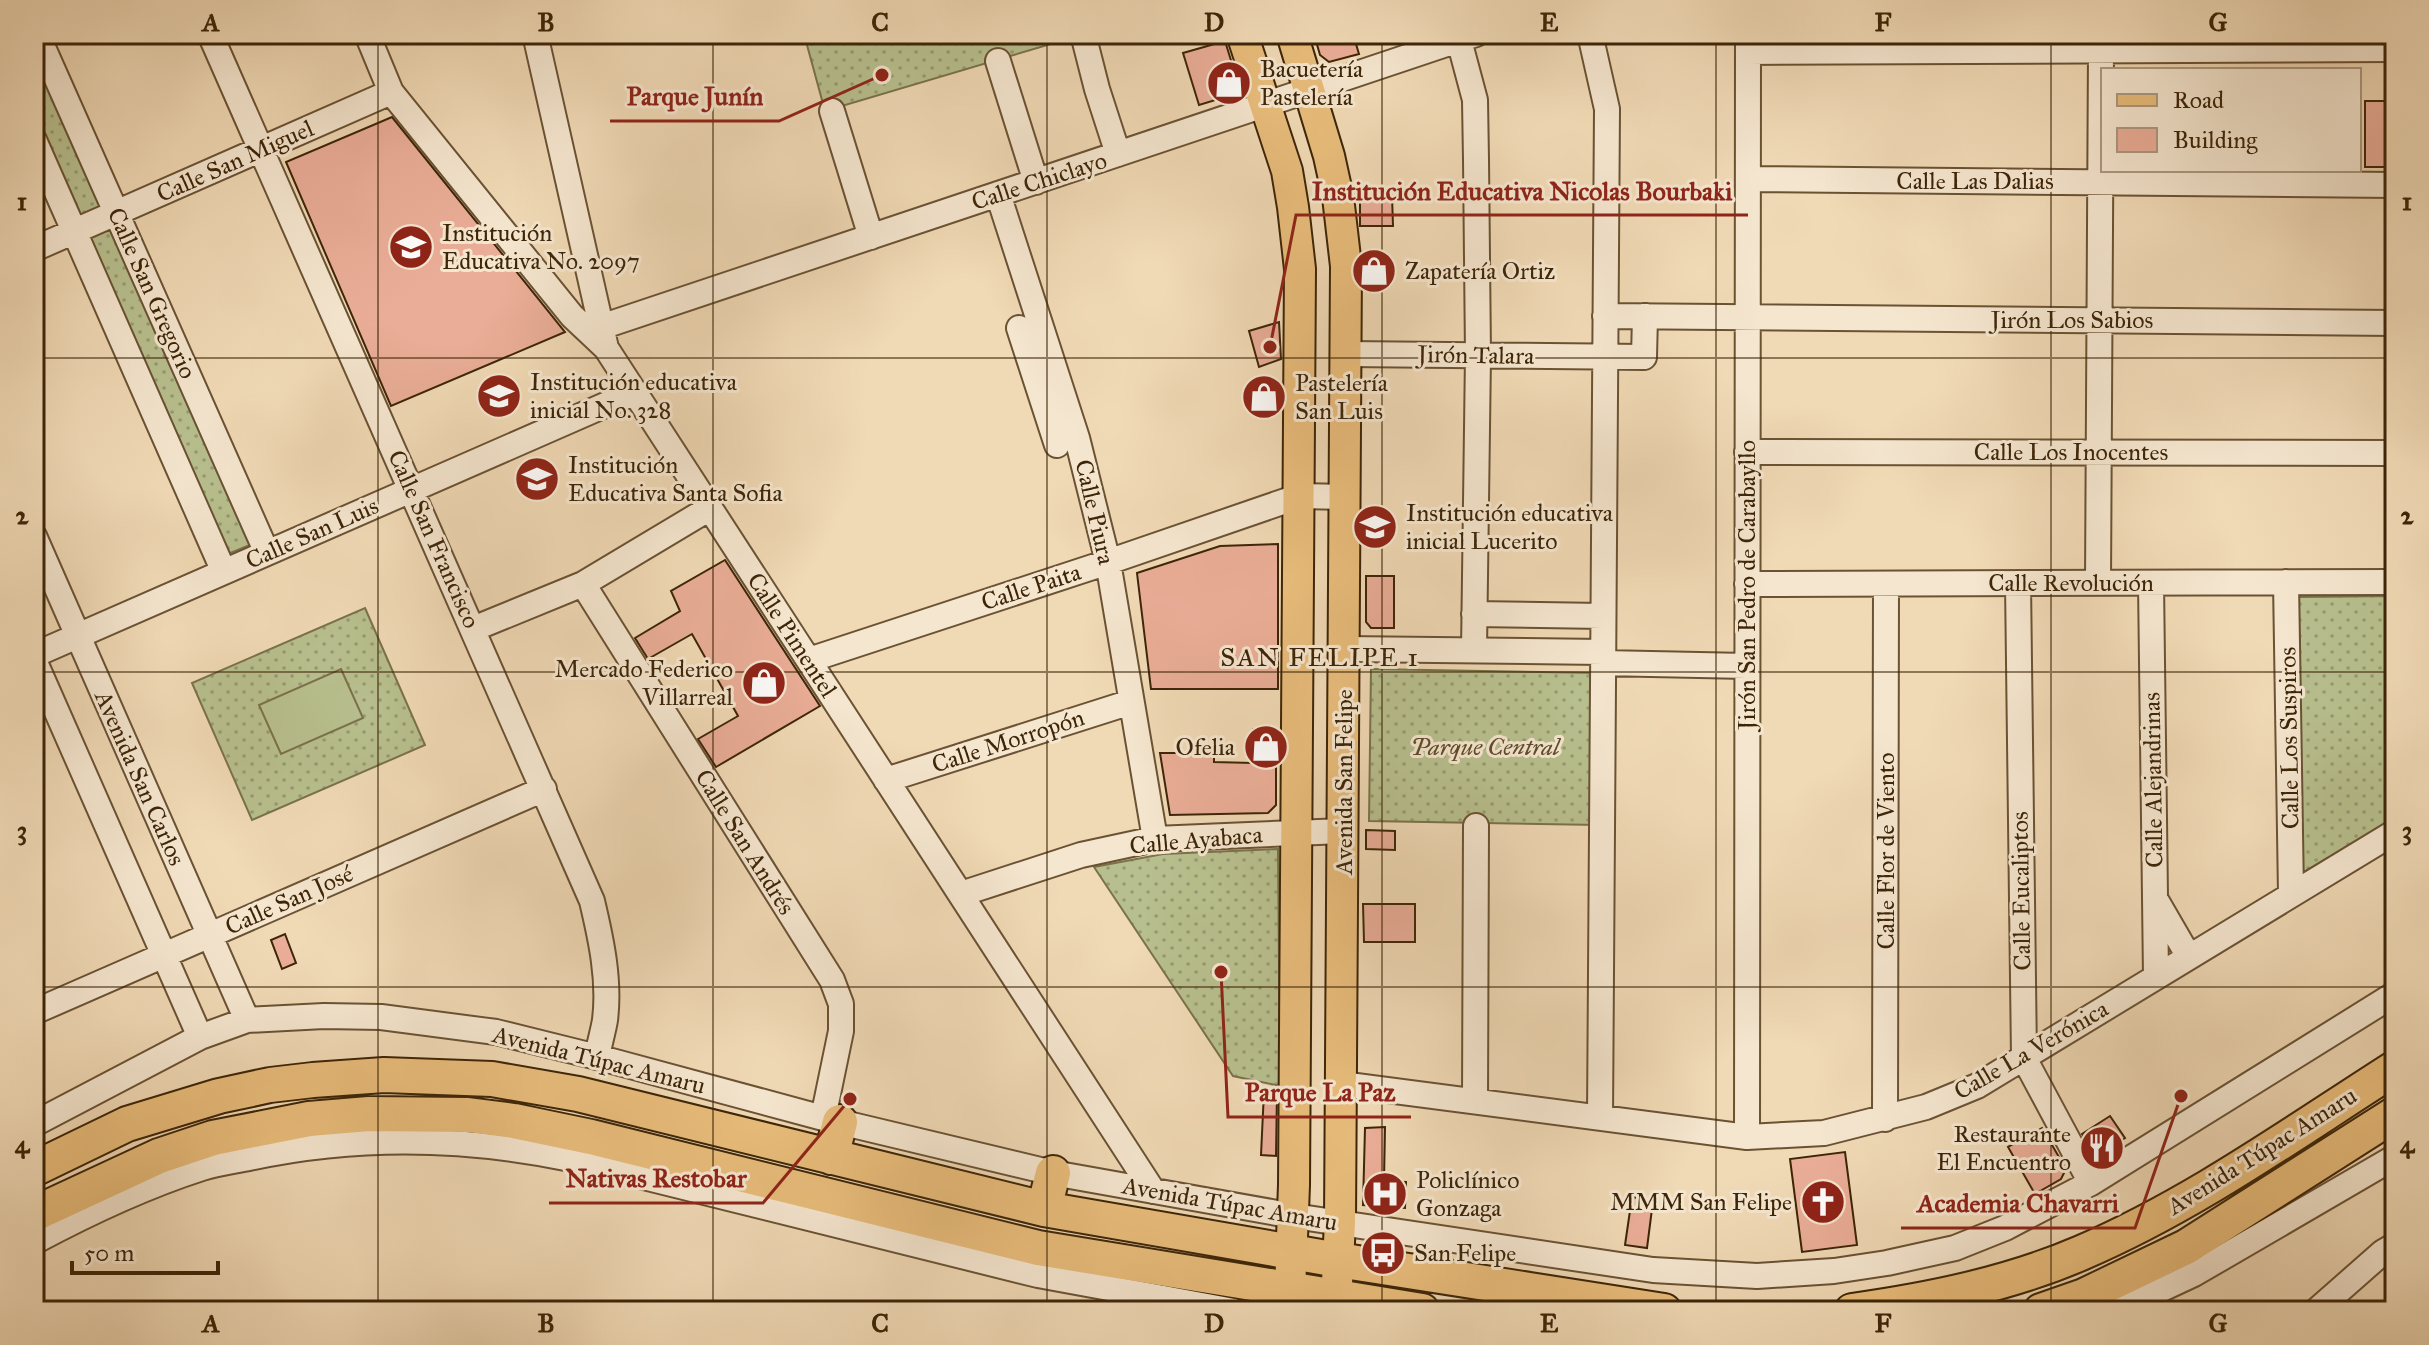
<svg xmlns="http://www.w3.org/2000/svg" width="2429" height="1345" font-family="'IM FELL Great Primer',serif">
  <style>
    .grass { fill: url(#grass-dots); stroke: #7a724b; stroke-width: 2 }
    .garden { fill: #b8bf8e; stroke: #7a724b; stroke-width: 2 }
    .building { fill: #eaad97; stroke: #3d2508; stroke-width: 2 }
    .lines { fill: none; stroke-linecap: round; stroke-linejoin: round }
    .minor-casing { stroke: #6a5233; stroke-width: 28 }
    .major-casing { stroke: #3d2508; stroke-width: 34 }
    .highway-casing { stroke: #3d2508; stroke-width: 38 }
    .minor { stroke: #f5e6cf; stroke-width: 24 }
    .major { stroke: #e8bc7a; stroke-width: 30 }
    .highway { stroke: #e8bc7a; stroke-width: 34 }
    .grid { fill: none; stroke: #3d2508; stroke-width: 2; stroke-opacity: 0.55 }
    .labels { text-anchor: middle; stroke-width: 6; stroke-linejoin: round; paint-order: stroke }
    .poi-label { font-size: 24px; fill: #3d2508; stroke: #f5e6cf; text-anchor: start }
    .street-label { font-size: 24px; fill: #3d2508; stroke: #f5e6cf }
    .park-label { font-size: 24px; font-style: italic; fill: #5c4c2a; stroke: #f5e6cf }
    .neighbourhood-label { font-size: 26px; letter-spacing: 2px; fill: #3d2508; stroke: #f5e6cf }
    .leader { fill: none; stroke: #8f2418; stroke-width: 3 }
    .callout-dot { fill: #8f2418; stroke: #f5e6cf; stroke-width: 3 }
    .callout-label { font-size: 26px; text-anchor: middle; font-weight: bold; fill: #8f2418; stroke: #f5e6cf; stroke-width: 6; stroke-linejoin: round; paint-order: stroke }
    .neatline { fill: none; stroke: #3d2508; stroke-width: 3 }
    .grid-label { font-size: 26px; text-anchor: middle; font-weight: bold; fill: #3d2508 }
  </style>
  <defs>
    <pattern id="grass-dots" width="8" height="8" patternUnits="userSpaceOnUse" patternTransform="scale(2)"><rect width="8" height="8" fill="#b8bf8e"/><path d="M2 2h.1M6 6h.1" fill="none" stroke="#979b72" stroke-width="1.8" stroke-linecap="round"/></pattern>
  </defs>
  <rect width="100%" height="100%" fill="#f0d9b5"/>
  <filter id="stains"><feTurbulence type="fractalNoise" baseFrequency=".0025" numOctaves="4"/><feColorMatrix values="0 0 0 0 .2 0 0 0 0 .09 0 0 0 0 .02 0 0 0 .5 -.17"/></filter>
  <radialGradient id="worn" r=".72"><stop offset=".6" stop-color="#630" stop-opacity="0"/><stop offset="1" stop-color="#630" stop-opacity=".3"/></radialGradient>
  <path class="grass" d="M804 34H1070L1071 38 825 111Z
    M34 57 250 545 228 554 34 115Z
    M2395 596V818L2301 874 2299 597Z
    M365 608 425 745 252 820 192 683Z
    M1371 669 1601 673 1599 825 1369 821Z
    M1278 849 1280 1086 1233 1076 1094 867 1163 854Z"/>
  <path class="garden" d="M341 669 363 718 281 754 259 705Z"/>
  <path class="building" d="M1314 34H1353L1359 54 1329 62 1320 55Z
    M1225 41 1238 83 1232 95 1199 105 1183 53Z
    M2365 101H2395V167H2365Z
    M392 117 565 332 391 406 286 162Z
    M1392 195 1393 226H1360V196Z
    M1279 322 1281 359 1259 367 1249 331Z
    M1272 384 1278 403 1255 410 1249 391Z
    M1278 544V689H1151L1137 573 1220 546Z
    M725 560 820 706 716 767 698 739 738 716 692 634 648 659 635 638 680 611 671 591Z
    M1366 576H1394V628H1371L1366 622Z
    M1253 729H1276V805L1268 813 1170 815 1160 753H1214V762L1253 763Z
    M1366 830 1395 831V850L1366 849Z
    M1363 904H1415V942H1364Z
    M285 934 296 963 282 969 271 940Z
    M1264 1091H1277L1276 1156 1261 1155Z
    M2110 1116 2125 1138 2097 1156 2082 1134Z
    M1385 1127 1384 1181 1406 1182 1405 1208 1363 1205 1365 1128Z
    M2042 1128 2066 1169 2061 1179 2035 1194 2008 1147Z
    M1845 1152 1857 1245 1802 1252 1790 1159Z
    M1632 1197 1653 1201 1647 1248 1625 1245Z"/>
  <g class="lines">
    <g class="minor-casing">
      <path id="minor" d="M37 34 267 553
        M210 34 592 901C601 939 610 980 605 1020 603 1032 599 1045 597 1057
        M367 34 391 92 572 316 606 348
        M535 34 606 348 1153 1191
        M1083 34 1097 89 1118 154
        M1590 34 1607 109 1600 1117
        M1459 40 1475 100 1476 160 1478 355 1474 650
        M1748 52 2395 49
        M998 61 1036 182
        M832 111 871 237
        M34 140 224 572
        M1748 179 2395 185
        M998 194 1077 438 1108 562 1155 839
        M34 249 391 92
        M1605 316 2395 323
        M601 327 1476 34
        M1019 328 1057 445
        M1347 354 1644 357 1645 316
        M1747 452 2395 453
        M34 536 247 1020
        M2286 582 2291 894
        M2018 583 2024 1058 2091 1183
        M2098 583 2101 50
        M2151 583 2156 976
        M583 584 832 980 841 1004V1031L823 1118
        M1747 584 2395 582
        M1474 614 1603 616
        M473 629 583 584 710 508
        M1345 649 1603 652
        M34 655 635 392
        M34 660 200 1037
        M809 660 1108 562 1300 496 1346 497
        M1603 663 1747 666
        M886 780 1131 702
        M961 894 1081 855 1155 839 1343 831
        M2156 900 2189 957
        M34 1012 544 789
        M1341 1084 1747 1137 1824 1133 1926 1107 1977 1086 2395 832
        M1475 1101 1476 826
        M1885 1119 1886 584
        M34 1124 200 1037 247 1020 324 1016 381 1017 496 1032 597 1057 823 1118 1053 1173 1294 1216 1653 1270 1757 1276 1834 1271 1887 1263 1955 1248 2005 1228 2091 1183 2395 994
        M1747 1137 1748 34
        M34 1242C88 1213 143 1187 202 1168 217 1163 234 1161 249 1158 355 1135 465 1137 571 1159L1038 1275 1234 1311
        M2115 1311 2194 1274 2395 1157
        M2316 1311 2383 1252 2395 1245"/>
    </g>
    <g class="major-casing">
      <path id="major" d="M1242 34 1287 171 1293 207 1300 269 1294 1185 1290 1290
        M1292 34 1329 156 1338 197 1346 266 1340 1222 1337 1283"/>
    </g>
    <g class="highway-casing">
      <path id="highway" d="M831 1157 840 1122
        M34 1169 127 1124 219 1096 270 1085 313 1080 384 1075 492 1079 578 1094 1044 1209 1338 1260 1664 1311
        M1044 1209 1053 1173
        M34 1214 159 1156 213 1138 309 1119 369 1114 468 1115 514 1121 591 1137 1038 1248 1422 1311
        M1852 1311C1930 1300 2009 1284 2081 1253 2193 1205 2293 1133 2395 1068
        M2041 1311 2084 1296 2186 1247 2395 1114"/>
    </g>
    <use href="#minor" class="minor"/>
    <use href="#major" class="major"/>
    <use href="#highway" class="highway"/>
  </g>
  <path class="grid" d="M378 34V1311M713 34V1311M1047 34V1311M1382 34V1311M1716 34V1311M2051 34V1311M34 358H2395M34 672H2395M34 987H2395"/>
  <defs>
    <g id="shop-disc" transform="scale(2.3)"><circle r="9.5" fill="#8f2418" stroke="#f5e6cf"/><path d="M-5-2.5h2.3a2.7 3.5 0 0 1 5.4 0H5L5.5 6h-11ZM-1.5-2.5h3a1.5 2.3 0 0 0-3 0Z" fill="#fff"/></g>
    <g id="school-disc" transform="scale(2.3)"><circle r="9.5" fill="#8f2418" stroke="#f5e6cf"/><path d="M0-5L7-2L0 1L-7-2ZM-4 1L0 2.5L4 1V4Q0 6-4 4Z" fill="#fff"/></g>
    <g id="restaurant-disc" transform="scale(2.3)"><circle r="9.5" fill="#8f2418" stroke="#f5e6cf"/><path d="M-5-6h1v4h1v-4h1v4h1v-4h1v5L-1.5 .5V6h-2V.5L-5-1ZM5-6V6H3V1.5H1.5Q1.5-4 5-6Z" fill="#fff"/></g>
    <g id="hospital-disc" transform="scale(2.3)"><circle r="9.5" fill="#8f2418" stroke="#f5e6cf"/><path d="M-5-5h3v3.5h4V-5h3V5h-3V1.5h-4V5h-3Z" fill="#fff"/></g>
    <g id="church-disc" transform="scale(2.3)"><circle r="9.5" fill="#8f2418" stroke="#f5e6cf"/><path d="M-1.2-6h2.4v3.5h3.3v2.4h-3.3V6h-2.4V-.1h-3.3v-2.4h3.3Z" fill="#fff"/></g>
    <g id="bus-disc" transform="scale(2.3)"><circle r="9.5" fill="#8f2418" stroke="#f5e6cf"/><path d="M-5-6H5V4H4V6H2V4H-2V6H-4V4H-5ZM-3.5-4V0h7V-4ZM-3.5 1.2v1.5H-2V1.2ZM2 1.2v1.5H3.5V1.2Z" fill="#fff"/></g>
  </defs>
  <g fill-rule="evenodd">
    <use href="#shop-disc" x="1229" y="83"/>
    <use href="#school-disc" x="411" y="247"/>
    <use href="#shop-disc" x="1374" y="271"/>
    <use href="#school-disc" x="499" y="396"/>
    <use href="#shop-disc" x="1264" y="397"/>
    <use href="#school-disc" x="537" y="479"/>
    <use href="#school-disc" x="1375" y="527"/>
    <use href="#shop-disc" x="764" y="683"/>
    <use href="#shop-disc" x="1266" y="747"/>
    <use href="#restaurant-disc" x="2102" y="1148"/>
    <use href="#hospital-disc" x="1385" y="1194"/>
    <use href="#church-disc" x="1823" y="1202"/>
    <use href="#bus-disc" x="1383" y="1253"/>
  </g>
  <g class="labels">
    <g class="poi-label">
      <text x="1260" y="77">Bacuetería<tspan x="1260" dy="28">Pastelería</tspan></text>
      <text x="442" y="241">Institución<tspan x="442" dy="28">Educativa No. 2097</tspan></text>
      <text x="1405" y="279">Zapatería Ortiz</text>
      <text x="530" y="390">Institución educativa<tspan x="530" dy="28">inicial No. 328</tspan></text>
      <text x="1295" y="391">Pastelería<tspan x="1295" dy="28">San Luis</tspan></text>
      <text x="568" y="473">Institución<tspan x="568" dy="28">Educativa Santa Sofia</tspan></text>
      <text x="1406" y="521">Institución educativa<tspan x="1406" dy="28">inicial Lucerito</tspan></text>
      <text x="733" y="677" text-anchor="end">Mercado Federico<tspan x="733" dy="28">Villarreal</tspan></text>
      <text x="1235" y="755" text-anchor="end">Ofelia</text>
      <text x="2071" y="1142" text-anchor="end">Restaurante<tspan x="2071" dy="28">El Encuentro</tspan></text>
      <text x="1416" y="1188">Policlínico<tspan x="1416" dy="28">Gonzaga</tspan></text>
      <text x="1792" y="1210" text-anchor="end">MMM San Felipe</text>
      <text x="1414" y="1261">San Felipe</text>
    </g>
    <g class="street-label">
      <text transform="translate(235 161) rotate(-24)" y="8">Calle San Miguel</text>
      <text transform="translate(1039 181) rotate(-18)" y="8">Calle Chiclayo</text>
      <text x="1975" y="189">Calle Las Dalias</text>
      <text transform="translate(152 293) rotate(66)" y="8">Calle San Gregorio</text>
      <text x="2072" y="328">Jirón Los Sabios</text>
      <text transform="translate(1476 355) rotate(1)" y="8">Jirón Talara</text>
      <text x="2071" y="460">Calle Los Inocentes</text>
      <text transform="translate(1095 512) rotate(77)" y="8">Calle Piura</text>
      <text transform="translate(312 533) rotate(-24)" y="8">Calle San Luis</text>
      <text transform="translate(434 539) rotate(66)" y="8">Calle San Francisco</text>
      <text x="2071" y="591">Calle Revolución</text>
      <text transform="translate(1747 585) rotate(-90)" y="8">Jirón San Pedro de Carabayllo</text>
      <text transform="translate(1031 587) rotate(-18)" y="8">Calle Paita</text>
      <text transform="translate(792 635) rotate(57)" y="8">Calle Pimentel</text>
      <text transform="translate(2289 738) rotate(-91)" y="8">Calle Los Suspiros</text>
      <text transform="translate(1008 741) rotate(-18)" y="8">Calle Morropón</text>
      <text transform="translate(140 778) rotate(66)" y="8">Avenida San Carlos</text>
      <text transform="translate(2153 780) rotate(-91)" y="8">Calle Alejandrinas</text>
      <text transform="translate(1344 782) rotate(-90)" y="8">Avenida San Felipe</text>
      <text transform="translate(1196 840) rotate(-5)" y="8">Calle Ayabaca</text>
      <text transform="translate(745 842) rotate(58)" y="8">Calle San Andrés</text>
      <text transform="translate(1886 851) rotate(-90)" y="8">Calle Flor de Viento</text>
      <text transform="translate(2021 891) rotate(-91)" y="8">Calle Eucaliptos</text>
      <text transform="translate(289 900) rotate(-24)" y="8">Calle San José</text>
      <text transform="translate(2031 1050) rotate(-30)" y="8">Calle La Verónica</text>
      <text transform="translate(599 1060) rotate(14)" y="8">Avenida Túpac Amaru</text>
      <text transform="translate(2262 1151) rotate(-32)" y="8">Avenida Túpac Amaru</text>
      <text transform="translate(1230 1204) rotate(10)" y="8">Avenida Túpac Amaru</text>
    </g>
    <g class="park-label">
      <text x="1485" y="755">Parque Central</text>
    </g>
    <g class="neighbourhood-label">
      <text x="1320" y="666">SAN FELIPE 1</text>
    </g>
  </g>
  <path class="leader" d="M882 75L779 121H610M1270 347L1296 215H1748M1221 972L1228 1117H1411M850 1099L763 1203H549M2181 1096L2135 1228H1901"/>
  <g class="callout-dot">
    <circle cx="882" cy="75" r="8"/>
    <circle cx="1270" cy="347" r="8"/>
    <circle cx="1221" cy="972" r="8"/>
    <circle cx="850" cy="1099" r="8"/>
    <circle cx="2181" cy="1096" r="8"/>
  </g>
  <g class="callout-label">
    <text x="695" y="105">Parque Junín</text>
    <text x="1522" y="200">Institución Educativa Nicolas Bourbaki</text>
    <text x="1320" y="1101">Parque La Paz</text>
    <text x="656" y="1187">Nativas Restobar</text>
    <text x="2018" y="1212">Academia Chavarri</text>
  </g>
  <rect width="2429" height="1345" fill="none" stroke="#f0d9b5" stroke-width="88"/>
  <rect x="2101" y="68" width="260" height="104" fill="#f5e6cf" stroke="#ab997f" stroke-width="2"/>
  <rect x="2117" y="94" width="40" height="12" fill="#e8bc7a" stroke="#ab997f" stroke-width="2"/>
  <text x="2173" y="108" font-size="24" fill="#3d2508">Road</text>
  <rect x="2117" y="128" width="40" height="24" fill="#eaad97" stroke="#ab997f" stroke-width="2"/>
  <text x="2173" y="148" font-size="24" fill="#3d2508">Building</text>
  <path d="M72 1261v12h146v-12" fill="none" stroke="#3d2508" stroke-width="4"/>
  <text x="84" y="1261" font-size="24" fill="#3d2508" stroke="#f5e6cf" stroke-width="6" paint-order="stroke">50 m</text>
  <rect x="44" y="44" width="2341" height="1257" class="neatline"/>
  <g class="grid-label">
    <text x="211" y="31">A</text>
    <text x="546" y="31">B</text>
    <text x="880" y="31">C</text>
    <text x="1214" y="31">D</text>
    <text x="1549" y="31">E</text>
    <text x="1883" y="31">F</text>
    <text x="2218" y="31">G</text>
    <text x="22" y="210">1</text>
    <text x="2407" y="210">1</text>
    <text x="22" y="524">2</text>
    <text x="2407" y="524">2</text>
    <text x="22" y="839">3</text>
    <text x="2407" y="839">3</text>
    <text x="22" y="1153">4</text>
    <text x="2407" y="1153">4</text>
    <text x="211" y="1332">A</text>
    <text x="546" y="1332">B</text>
    <text x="880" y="1332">C</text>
    <text x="1214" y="1332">D</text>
    <text x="1549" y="1332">E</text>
    <text x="1883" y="1332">F</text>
    <text x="2218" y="1332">G</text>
  </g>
  <rect width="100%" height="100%" filter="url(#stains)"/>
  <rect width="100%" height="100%" fill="url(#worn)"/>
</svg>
